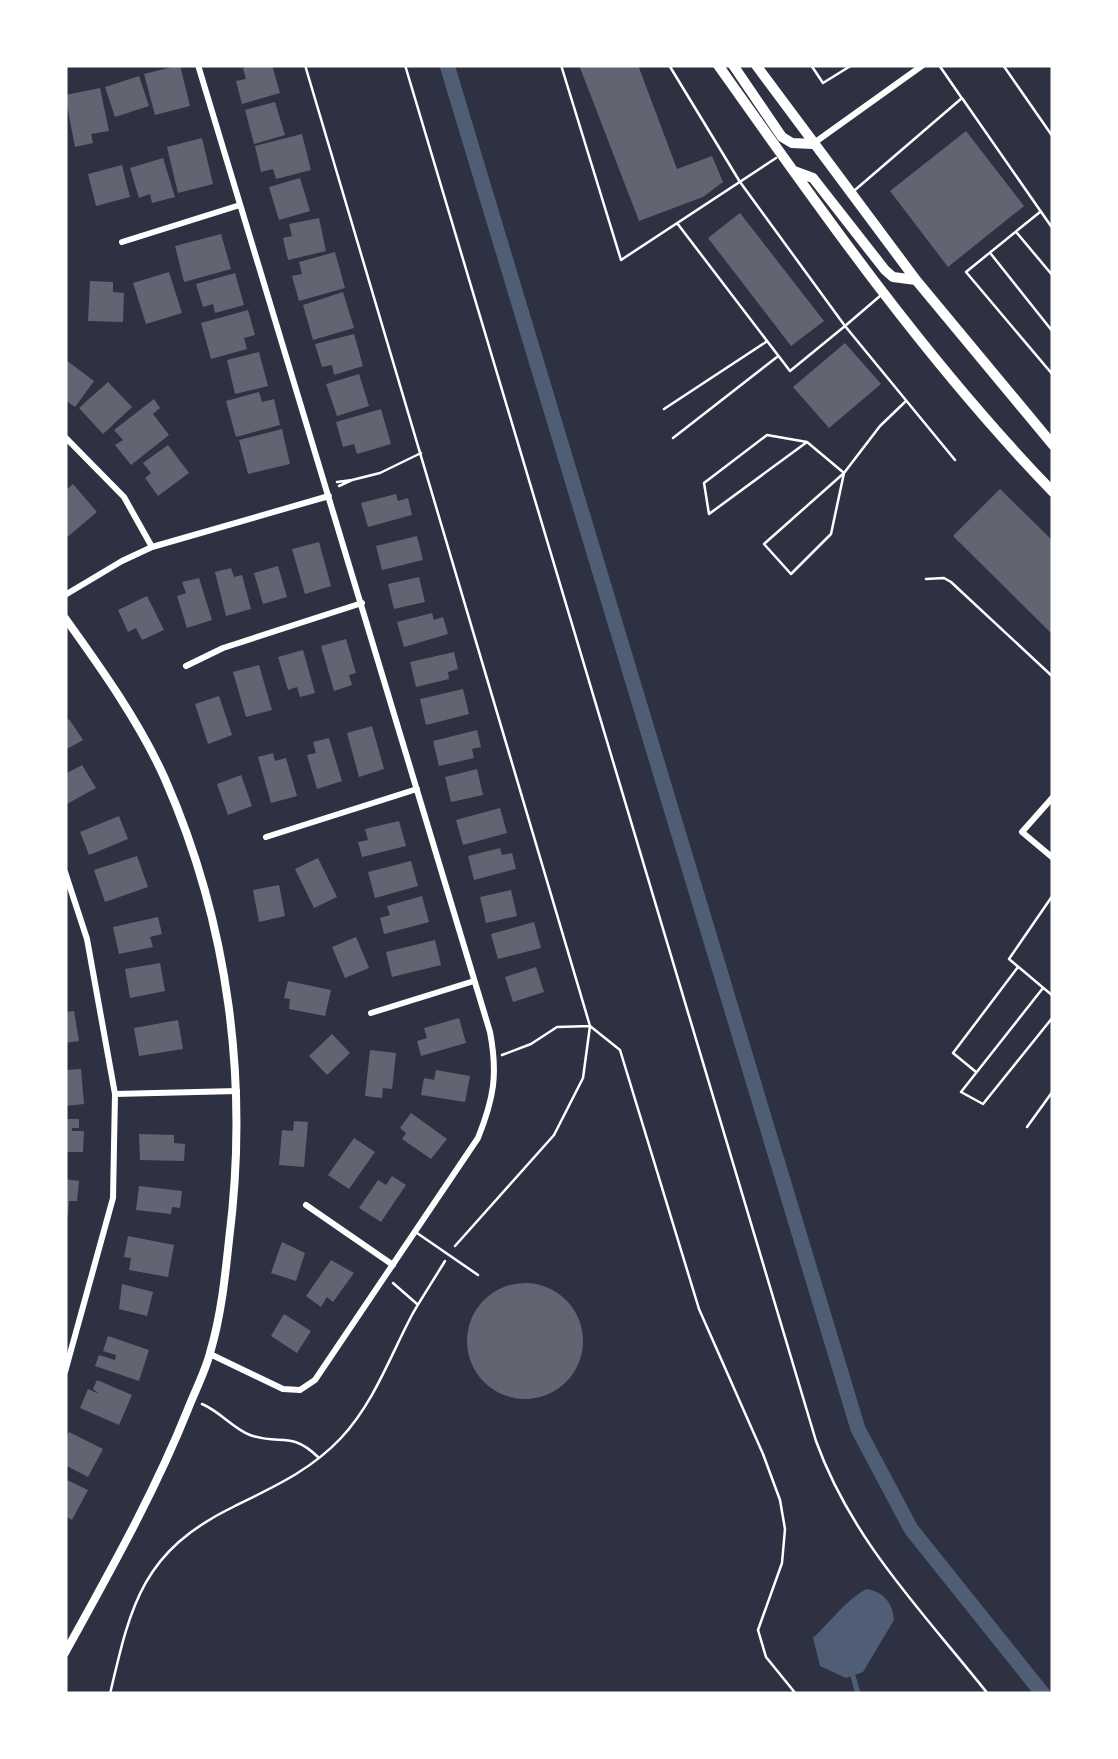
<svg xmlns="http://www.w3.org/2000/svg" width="1118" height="1759" font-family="'Varela Round',sans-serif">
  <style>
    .water { fill: #4f5d75 }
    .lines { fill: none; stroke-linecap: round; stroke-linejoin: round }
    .stream { stroke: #4f5d75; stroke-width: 5 }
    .canal { stroke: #4f5d75; stroke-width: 15 }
    .building { fill: #626471 }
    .path { stroke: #fff; stroke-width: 2.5 }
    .service { stroke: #fff; stroke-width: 2.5 }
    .minor { stroke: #fff; stroke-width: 6 }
    .tertiary { stroke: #fff; stroke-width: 8 }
    .primary { stroke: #fff; stroke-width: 10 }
  </style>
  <rect width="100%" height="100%" fill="#2d3142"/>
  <path class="water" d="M866 1589C883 1591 893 1603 894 1620L863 1672 846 1678 820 1666 813 1638C830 1622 845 1601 866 1589Z"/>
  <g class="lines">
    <path class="stream" d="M853 1676 858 1694"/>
    <path class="canal" d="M447 65 858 1429 911 1529 1043 1694"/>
  </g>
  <path class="building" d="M180 65 190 106 155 115 144 74Z
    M254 65H272L280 93 242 104 236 81 246 79 243 68Z
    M579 65H638L677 169 712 156 723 182 703 197 639 221Z
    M139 76 149 106 115 117 105 87Z
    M100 88 109 131 91 134 93 143 75 147 65 95Z
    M275 102 285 135 254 144 245 110Z
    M966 131 1024 206 948 267 890 191Z
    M302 134 311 170 276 179 273 169 261 172 255 146Z
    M202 138 213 184 178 193 167 147Z
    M163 158 175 197 152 203 150 194 139 198 130 168Z
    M122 165 130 197 96 206 88 174Z
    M300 178 310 211 279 220 269 187Z
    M740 213 824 321 791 346 708 238Z
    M319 218 326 251 288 260 283 238 292 236 289 224Z
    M221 234 231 269 184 282 175 246Z
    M335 252 345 288 299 301 292 276 302 274 299 262Z
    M169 272 182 313 146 324 133 283Z
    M235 273 244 305 215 313 213 304 203 307 196 284Z
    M90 281 113 282V292L124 293 123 322 88 321Z
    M343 292 354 328 313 340 303 305Z
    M248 310 255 335 244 338 247 349 211 359 201 323Z
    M354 334 363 366 334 375 332 365 322 367 315 344Z
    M845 343 881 384 829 428 793 387Z
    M259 352 268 386 235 394 227 360Z
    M66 360 94 381 75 407 65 400Z
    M359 374 369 406 337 416 326 384Z
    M108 382 132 407 103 434 79 408Z
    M259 392 262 402 274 399 280 425 236 437 226 401Z
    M154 399 160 408 153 414 169 435 131 465 115 445 123 440 114 430Z
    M381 409 391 444 357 454 354 444 343 447 336 422Z
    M282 429 290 464 248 474 239 440Z
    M168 445 189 473 158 496 145 478 151 473 143 463Z
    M73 484 97 512 65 539V491Z
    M1000 489 1053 541V635L953 536Z
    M396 494 398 501 408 498 412 515 368 527 361 503Z
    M417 536 423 560 382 570 376 546Z
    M319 542 331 586 305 594 292 549Z
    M278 566 287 597 263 604 254 573Z
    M231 568 234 577 242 575 251 609 226 616 215 572Z
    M419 577 425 602 394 609 388 584Z
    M199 578 212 620 187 628 177 596 186 593 182 582Z
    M147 596 164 630 142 640 136 628 128 632 118 610Z
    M432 613 434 620 443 617 448 634 404 647 397 622Z
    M346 639 356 673 349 675 352 685 334 691 321 646Z
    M303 650 315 693 300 697 297 687 288 690 278 657Z
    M454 652 458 669 448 672 449 679 416 687 410 662Z
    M259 665 272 710 246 717 233 672Z
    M463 689 469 714 426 725 420 699Z
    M219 696 232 735 208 744 195 704Z
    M69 719 83 740 65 750V721Z
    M372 726 384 769 359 777 347 733Z
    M477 730 481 747 472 749 474 758 439 766 433 741Z
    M329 738 342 781 317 789 307 755 316 753 313 742Z
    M273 753 275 761 286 758 297 796 271 803 258 757Z
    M82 765 96 788 67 804 65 774Z
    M477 769 483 795 451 802 445 777Z
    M241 775 252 806 228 815 217 784Z
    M500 808 507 833 463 845 456 820Z
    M119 816 128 839 89 855 80 832Z
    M399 821 406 846 362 857 358 842 368 840 365 829Z
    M500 848 502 855 512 853 516 869 474 880 468 856Z
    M137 856 148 887 105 902 94 870Z
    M318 858 337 897 314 908 295 869Z
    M411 861 418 886 375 898 368 872Z
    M279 885 285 916 259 922 253 890Z
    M511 890 517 916 486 923 480 897Z
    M422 896 429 922 384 934 380 918 390 915 387 906Z
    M158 917 162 934 150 937 153 947 119 954 113 927Z
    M534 922 541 948 498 959 491 934Z
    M356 937 369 968 345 978 332 947Z
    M435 940 441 965 392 977 386 952Z
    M160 963 165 991 130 998 125 969Z
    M536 967 544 992 513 1002 505 977Z
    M288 981 331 990 325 1016 289 1009 290 999 284 998Z
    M74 1011 79 1041 65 1043V1012Z
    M459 1018 466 1043 421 1056 417 1041 427 1038 424 1028Z
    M178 1020 183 1049 139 1056 134 1028Z
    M332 1034 350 1053 327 1075 309 1056Z
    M370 1050 396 1053 392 1089 383 1088 382 1098 365 1096Z
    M81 1069 84 1104 65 1106V1070Z
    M436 1070 470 1076 465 1102 421 1095 424 1078 434 1080Z
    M411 1113 447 1139 431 1159 402 1139 406 1133 400 1128Z
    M65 1119H79V1128H72V1131H84L83 1152H65Z
    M294 1121 308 1122 304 1167 279 1165 282 1130 293 1131Z
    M139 1134 174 1135V1143L185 1144 184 1161 140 1160Z
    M354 1138 375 1152 349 1189 328 1175Z
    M392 1176 406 1185 381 1222 359 1208 378 1180 386 1185Z
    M65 1179 79 1181 77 1201H69L68 1217H65Z
    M139 1186 182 1191 180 1208 172 1207 171 1214 136 1210Z
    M128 1236 174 1245 168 1277 129 1270 131 1258 124 1257Z
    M282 1242 305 1253 296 1281 271 1273Z
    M331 1260 354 1273 333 1302 327 1297 321 1307 306 1296Z
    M467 1341a58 58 0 1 1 116 0a58 58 0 1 1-116 0Z
    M122 1284 153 1292 147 1316 119 1309Z
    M284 1314 311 1331 297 1353 271 1336Z
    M108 1336 149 1350 139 1381 95 1366 99 1355 115 1360 116 1355 103 1351Z
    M97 1380 132 1395 119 1425 80 1408 88 1389 99 1394 93 1389Z
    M69 1432 103 1449 88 1477 65 1465V1439Z
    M65 1479 88 1490 72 1520 65 1516Z"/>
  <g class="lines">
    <path class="path" d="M305 65 590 1026 583 1078 554 1135 455 1246
      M405 65 816 1441C852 1541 923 1612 988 1694
      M352 480 380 473 421 453
      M337 482 352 480 339 486
      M502 1055 531 1044 557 1027 590 1026 620 1050 699 1309 763 1454 780 1500 785 1529 782 1563 758 1630 766 1657 796 1694
      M393 1283 417 1304
      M202 1404C221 1412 232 1428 250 1435 280 1446 290 1430 318 1457
      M110 1694C131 1603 143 1551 233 1507 273 1487 310 1471 341 1438 375 1401 390 1356 413 1313 423 1296 434 1279 445 1261"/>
    <path class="service" d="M561 65 621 260 776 158
      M669 65 740 182 845 326 790 371 677 223
      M811 65 823 83 852 65
      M939 65 961 97
      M1003 65 1053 137
      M855 190 962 98 1053 229
      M1040 212 966 272 1053 375
      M1017 233 1053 276
      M991 254 1053 332
      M880 296 845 326 955 460
      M664 409 766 342
      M673 438 777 357
      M807 442 709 514 704 483 767 435 807 442 844 473 831 534 791 574 764 544 844 473 880 426 906 401
      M926 579 944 578 951 582 1053 677
      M1053 895 1009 959 1053 996
      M1043 988 961 1092 983 1104 1053 1017
      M976 1072 953 1053 1018 967
      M1027 1127 1053 1091
      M417 1233 478 1275"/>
    <path class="minor" d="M198 65 490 1032C498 1074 494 1098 478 1138L315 1380 300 1390 283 1389 210 1354
      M814 143 923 65
      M122 242 240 205
      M65 437 124 497 152 547
      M65 595 122 561 152 547 329 496
      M186 666 223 648 362 603
      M1053 797 1022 832 1053 858
      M266 837 417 789
      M65 872 87 939 115 1094 113 1198 65 1372
      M371 1013 474 981
      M115 1094 237 1091
      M306 1205 393 1265"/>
    <path class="tertiary" d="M65 618C101 668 140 723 165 779 229 925 249 1083 229 1240 225 1278 221 1316 210 1353 205 1372 195 1391 188 1409 154 1494 109 1573 65 1653"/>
    <path class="primary" d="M718 65C822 212 927 362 1053 492
      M733 65 782 137 792 143 813 144
      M756 65 916 280 1053 445
      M794 171 813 178 885 270 893 277 916 280"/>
  </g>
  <rect width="1118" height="1759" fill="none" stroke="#ffffff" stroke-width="135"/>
</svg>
